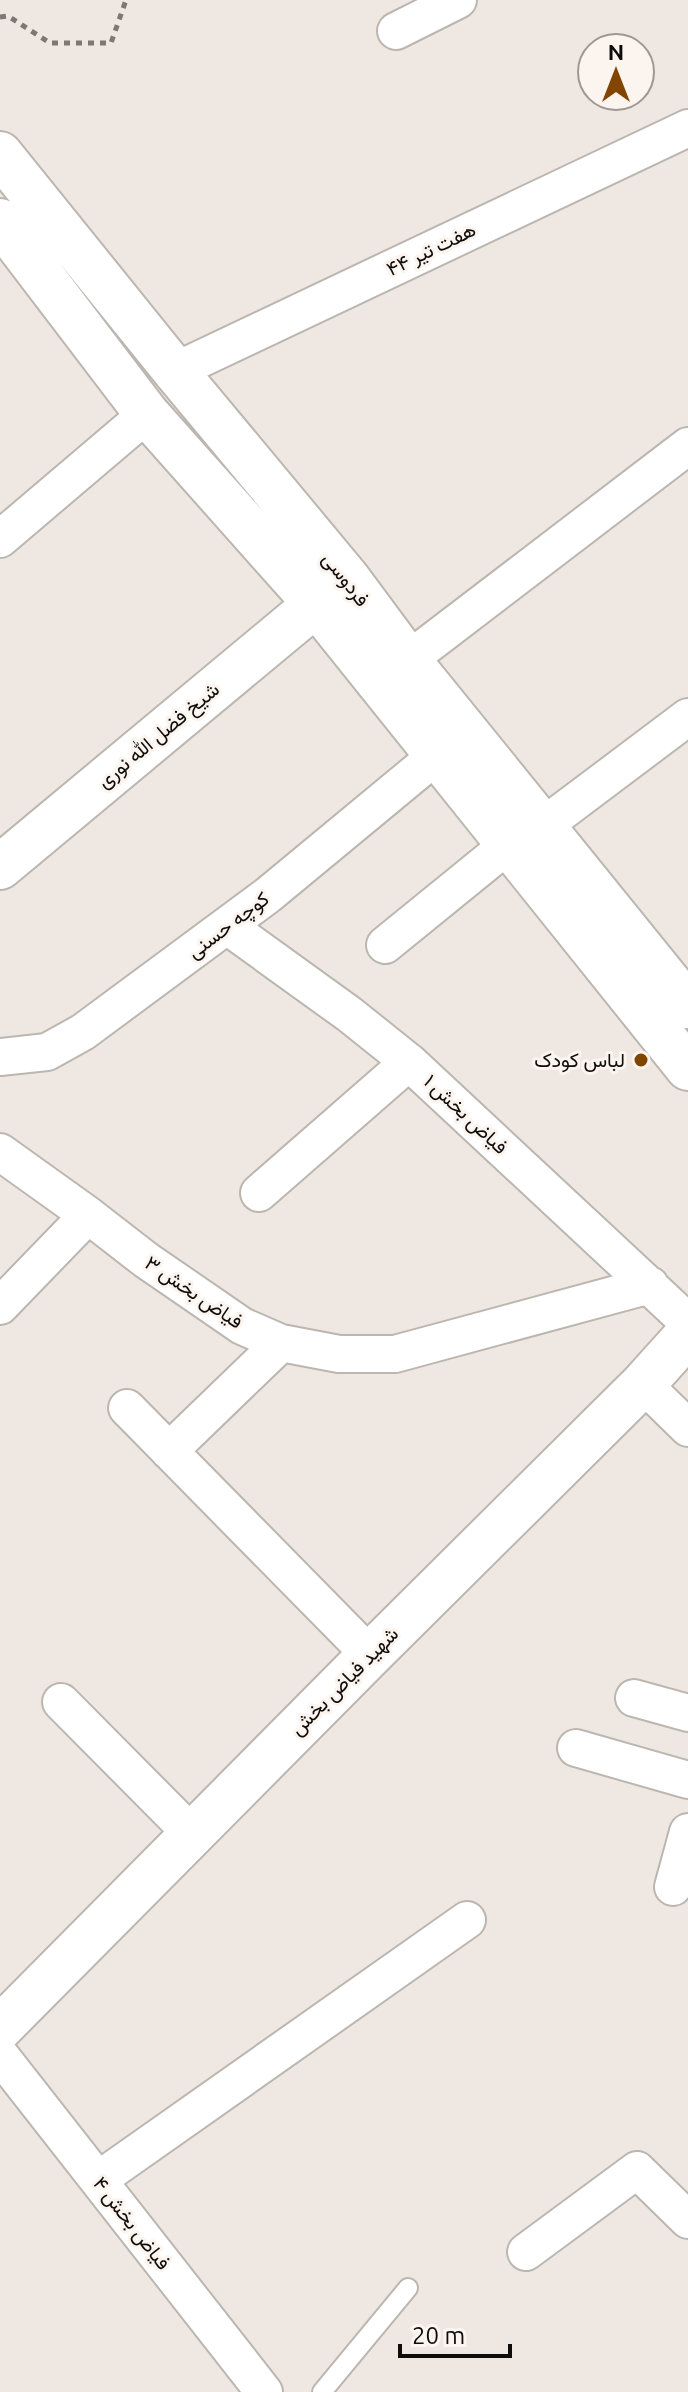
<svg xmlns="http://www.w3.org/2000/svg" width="688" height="2392" font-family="Ubuntu,Vazirmatn,sans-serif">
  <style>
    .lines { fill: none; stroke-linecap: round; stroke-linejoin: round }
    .service-casing { stroke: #bcb6b1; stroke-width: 22 }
    .minor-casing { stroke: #bcb6b1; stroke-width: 40 }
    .tertiary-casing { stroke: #bcb6b1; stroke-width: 48 }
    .secondary-casing { stroke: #bcb6b1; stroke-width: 48 }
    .path { stroke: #7d7874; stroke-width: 5; stroke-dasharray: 6 6; stroke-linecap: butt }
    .service { stroke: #fff; stroke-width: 18 }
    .minor { stroke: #fff; stroke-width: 36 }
    .tertiary { stroke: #fff; stroke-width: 44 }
    .secondary { stroke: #fff; stroke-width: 44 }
    .poi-dot { fill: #824500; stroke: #fcf5ef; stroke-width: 3 }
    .labels { text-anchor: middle; stroke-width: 6; stroke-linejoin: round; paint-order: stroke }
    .street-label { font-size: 20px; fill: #0f0d0b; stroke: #fcf5ef }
    .poi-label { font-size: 20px; fill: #0f0d0b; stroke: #fcf5ef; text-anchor: end }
  </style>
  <rect width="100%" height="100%" fill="#efe8e2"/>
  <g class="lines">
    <g class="service-casing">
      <path id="service" d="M322 2392 408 2288"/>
    </g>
    <g class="minor-casing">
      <path id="minor" d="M396 31 458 0
        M175 371 688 128
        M0 539 147 414
        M408 660 688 446
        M543 826 688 717
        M227 926 349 1014 409 1062 688 1322
        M385 945 508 845
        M0 1057 47 1052 83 1032 268 895 436 756
        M0 1152 88 1215 146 1260 242 1326 281 1343 339 1354H395L650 1285
        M259 1193 409 1062
        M0 1306 88 1215
        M643 1384 688 1428
        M127 1408 370 1655
        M169 1451 281 1343
        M634 1698 688 1713
        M61 1702 192 1834
        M576 1748 688 1780
        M673 1887 688 1832
        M0 2055 264 2392
        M98 2180 467 1920
        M526 2252 637 2170 688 2220"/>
    </g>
    <g class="tertiary-casing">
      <path id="tertiary" d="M0 867 316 604
        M0 2028 370 1655 643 1384 688 1334"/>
    </g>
    <g class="secondary-casing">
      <path id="secondary" d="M0 154 175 371 348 579 408 660 688 1006
        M0 221 147 414 316 604 688 1068"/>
    </g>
    <path class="path" d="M0 17 8 16 50 43H111L126 0"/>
    <use href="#service" class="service"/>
    <use href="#minor" class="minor"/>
    <use href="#tertiary" class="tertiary"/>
    <use href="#secondary" class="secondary"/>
  </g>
  <circle class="poi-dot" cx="641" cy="1060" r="8"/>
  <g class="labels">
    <g class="street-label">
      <text transform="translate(431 249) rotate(-26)" y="7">هفت تیر ۴۴</text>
      <text transform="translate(346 579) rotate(52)" y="7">فردوسی</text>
      <text transform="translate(158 735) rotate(-40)" y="7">شیخ فضل الله نوری</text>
      <text transform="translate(228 925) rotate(-37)" y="7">کوچه حسنی</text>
      <text transform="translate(466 1114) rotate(43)" y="7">فیاض بخش ۱</text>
      <text transform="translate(194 1292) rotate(34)" y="7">فیاض بخش ۳</text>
      <text transform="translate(344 1681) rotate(-45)" y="7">شهید فیاض بخش</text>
      <text transform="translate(132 2223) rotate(52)" y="7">فیاض بخش ۴</text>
    </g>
    <g class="poi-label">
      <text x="625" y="1067">لباس کودک</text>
    </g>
  </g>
  <g transform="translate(616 72)"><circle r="38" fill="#fcf5ef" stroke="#9d9894" stroke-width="2"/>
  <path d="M0-6L14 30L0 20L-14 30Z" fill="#824500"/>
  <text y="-12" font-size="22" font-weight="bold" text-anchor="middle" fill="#0f0d0b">N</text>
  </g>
  <path d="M400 2344v12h110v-12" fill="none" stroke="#0f0d0b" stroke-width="4"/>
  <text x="412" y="2344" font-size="24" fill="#0f0d0b" stroke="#fcf5ef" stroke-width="6" paint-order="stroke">20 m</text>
</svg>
